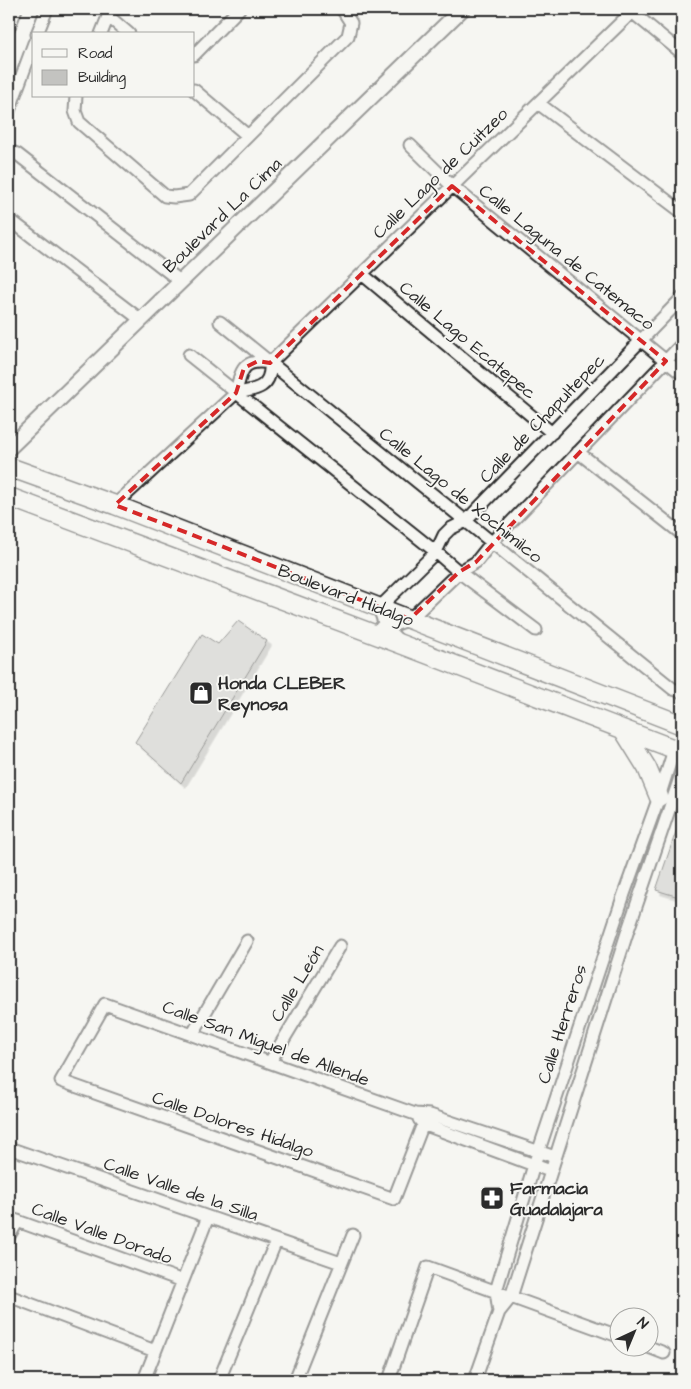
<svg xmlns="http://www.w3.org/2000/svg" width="691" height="1389" font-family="'Architects Daughter',sans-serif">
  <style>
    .building { fill: #c3c3c0; stroke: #2b2b2b; filter: url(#shadow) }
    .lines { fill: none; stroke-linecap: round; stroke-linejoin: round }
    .minor-casing { stroke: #2b2b2b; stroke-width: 15 }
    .tertiary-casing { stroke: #2b2b2b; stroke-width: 18 }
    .primary-casing { stroke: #2b2b2b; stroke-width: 21 }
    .minor { stroke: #f6f6f2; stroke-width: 11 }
    .tertiary { stroke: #f6f6f2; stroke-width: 14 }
    .primary { stroke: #f6f6f2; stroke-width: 18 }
    .marked { fill: none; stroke: #d62828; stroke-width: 4; stroke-dasharray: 10 6; stroke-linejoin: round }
    .labels { text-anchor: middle; stroke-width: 4; stroke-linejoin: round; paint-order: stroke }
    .street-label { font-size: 18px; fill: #2b2b2b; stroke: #f6f6f2 }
    .poi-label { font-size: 18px; font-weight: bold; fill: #2b2b2b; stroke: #f6f6f2; text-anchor: start }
  </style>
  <defs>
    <filter id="shadow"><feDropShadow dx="4.5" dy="4.5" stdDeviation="0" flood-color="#0004"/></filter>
  </defs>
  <rect width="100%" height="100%" fill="#f6f6f2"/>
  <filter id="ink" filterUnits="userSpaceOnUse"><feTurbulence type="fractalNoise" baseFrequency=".02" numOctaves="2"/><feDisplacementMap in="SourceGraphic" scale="10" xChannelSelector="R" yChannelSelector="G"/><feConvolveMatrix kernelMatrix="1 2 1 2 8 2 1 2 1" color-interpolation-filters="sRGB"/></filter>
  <g filter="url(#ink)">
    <path class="building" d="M238 621 267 641 181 783 135 742 202 634 218 644Z
      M682 814V898L656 890Z"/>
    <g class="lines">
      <g class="minor-casing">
        <path id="minor" d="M632 12 682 53
          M108 16 129 34
          M9 27 16 9
          M37 34 47 9
          M101 34 111 9
          M194 55 239 9
          M194 90 248 136
          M76 96 75 111 79 122 165 196 174 197 189 195 348 36 351 23 342 9
          M538 103 682 212
          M9 111 34 43
          M410 145 452 186 682 374
          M9 151 17 154 180 281
          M9 219 141 320
          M362 274 552 433
          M220 322 673 689 682 692
          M189 355 436 552 459 572 536 630
          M270 363 635 9
          M236 393C257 390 272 387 270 363
          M578 452 682 534
          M115 505 236 393C241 370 243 358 270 363
          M381 627 386 628 410 619 459 572 476 562 492 542 682 344
          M398 640 386 628 379 608 436 552 444 535 450 529 466 521 682 298
          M192 1035 247 941
          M270 1062 340 946
          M430 1115 423 1124 394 1199 61 1081 105 1004 415 1114 430 1115 555 1157
          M419 1119 423 1124 550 1171
          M9 1148 341 1263
          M9 1218 183 1281
          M9 1236 18 1221
          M9 1296 155 1351
          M499 1312 496 1291 534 1165 624 894 659 797 674 750
          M646 1346 664 1353
          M144 1380 208 1217
          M219 1380 276 1241
          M295 1380 353 1235
          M389 1380 428 1267 618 1336
          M475 1380 499 1312 511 1297 627 933 682 772"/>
      </g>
      <g class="tertiary-casing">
        <path id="tertiary" d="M9 448 462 9"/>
      </g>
      <g class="primary-casing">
        <path id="primary" d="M9 467 115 505 682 725
          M9 497 403 645 682 752
          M624 731 647 768 659 797"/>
      </g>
      <use href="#minor" class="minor"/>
      <use href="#tertiary" class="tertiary"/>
      <use href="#primary" class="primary"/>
    </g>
  </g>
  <path d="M0 0H691V1389H0ZM452 186 666 361 476 562 459 572 410 619 115 505 236 393 244 368 258 361 270 363Z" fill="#f6f6f2" fill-opacity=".55" fill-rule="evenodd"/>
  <path class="marked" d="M452 186 666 361 476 562 459 572 410 619 115 505 236 393 244 368 258 361 270 363Z"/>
  <defs>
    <g id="shop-square" transform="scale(1.25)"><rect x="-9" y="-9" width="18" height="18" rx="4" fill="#2b2b2b" stroke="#f6f6f2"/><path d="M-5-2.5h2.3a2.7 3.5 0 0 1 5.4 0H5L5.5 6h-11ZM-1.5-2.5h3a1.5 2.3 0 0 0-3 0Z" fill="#fff"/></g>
    <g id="pharmacy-square" transform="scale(1.25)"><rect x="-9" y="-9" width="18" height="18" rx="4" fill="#2b2b2b" stroke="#f6f6f2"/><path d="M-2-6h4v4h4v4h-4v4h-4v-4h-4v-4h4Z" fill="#fff"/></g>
  </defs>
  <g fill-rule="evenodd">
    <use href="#shop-square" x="201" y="693"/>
    <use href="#pharmacy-square" x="492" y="1198"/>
  </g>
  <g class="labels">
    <g class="street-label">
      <text transform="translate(440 173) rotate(-44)" y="6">Calle Lago de Cuitzeo</text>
      <text transform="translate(222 215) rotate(-44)" y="6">Boulevard La Cima</text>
      <text transform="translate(567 257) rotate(39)" y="6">Calle Laguna de Catemaco</text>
      <text transform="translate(468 340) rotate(40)" y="6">Calle Lago Ecatepec</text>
      <text transform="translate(542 418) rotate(-46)" y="6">Calle de Chapultepec</text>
      <text transform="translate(461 495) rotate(39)" y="6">Calle Lago de Xochimilco</text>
      <text transform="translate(346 595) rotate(21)" y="6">Boulevard Hidalgo</text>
      <text transform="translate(297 983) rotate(-59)" y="6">Calle León</text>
      <text transform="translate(562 1024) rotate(-72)" y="6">Calle Herreros</text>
      <text transform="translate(266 1043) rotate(20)" y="6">Calle San Miguel de Allende</text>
      <text transform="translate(233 1124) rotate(19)" y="6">Calle Dolores Hidalgo</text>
      <text transform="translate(181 1189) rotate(19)" y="6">Calle Valle de la Silla</text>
      <text transform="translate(102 1233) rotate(20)" y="6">Calle Valle Dorado</text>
    </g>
    <g class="poi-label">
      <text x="218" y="689">Honda CLEBER<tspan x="218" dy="21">Reynosa</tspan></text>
      <text x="510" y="1194">Farmacia<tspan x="510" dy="21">Guadalajara</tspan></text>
    </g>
  </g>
  <rect width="691" height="1389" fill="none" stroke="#f6f6f2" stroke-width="30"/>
  <rect x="15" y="15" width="661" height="1359" fill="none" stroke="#2b2b2b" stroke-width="2" filter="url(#ink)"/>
  <rect x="32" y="32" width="162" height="65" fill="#f6f6f2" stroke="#a5a5a2"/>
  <rect x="42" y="49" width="25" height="8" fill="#f6f6f2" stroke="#a5a5a2"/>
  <text x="78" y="58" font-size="15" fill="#2b2b2b">Road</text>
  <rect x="42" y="70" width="25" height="15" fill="#c3c3c0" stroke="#a5a5a2"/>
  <text x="78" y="82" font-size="15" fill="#2b2b2b">Building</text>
  <g transform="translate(634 1332) rotate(44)"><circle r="24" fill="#f6f6f2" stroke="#a5a5a2"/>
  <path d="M0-4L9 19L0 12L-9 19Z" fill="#2b2b2b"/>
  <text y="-8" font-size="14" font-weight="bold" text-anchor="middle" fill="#2b2b2b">N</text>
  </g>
</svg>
